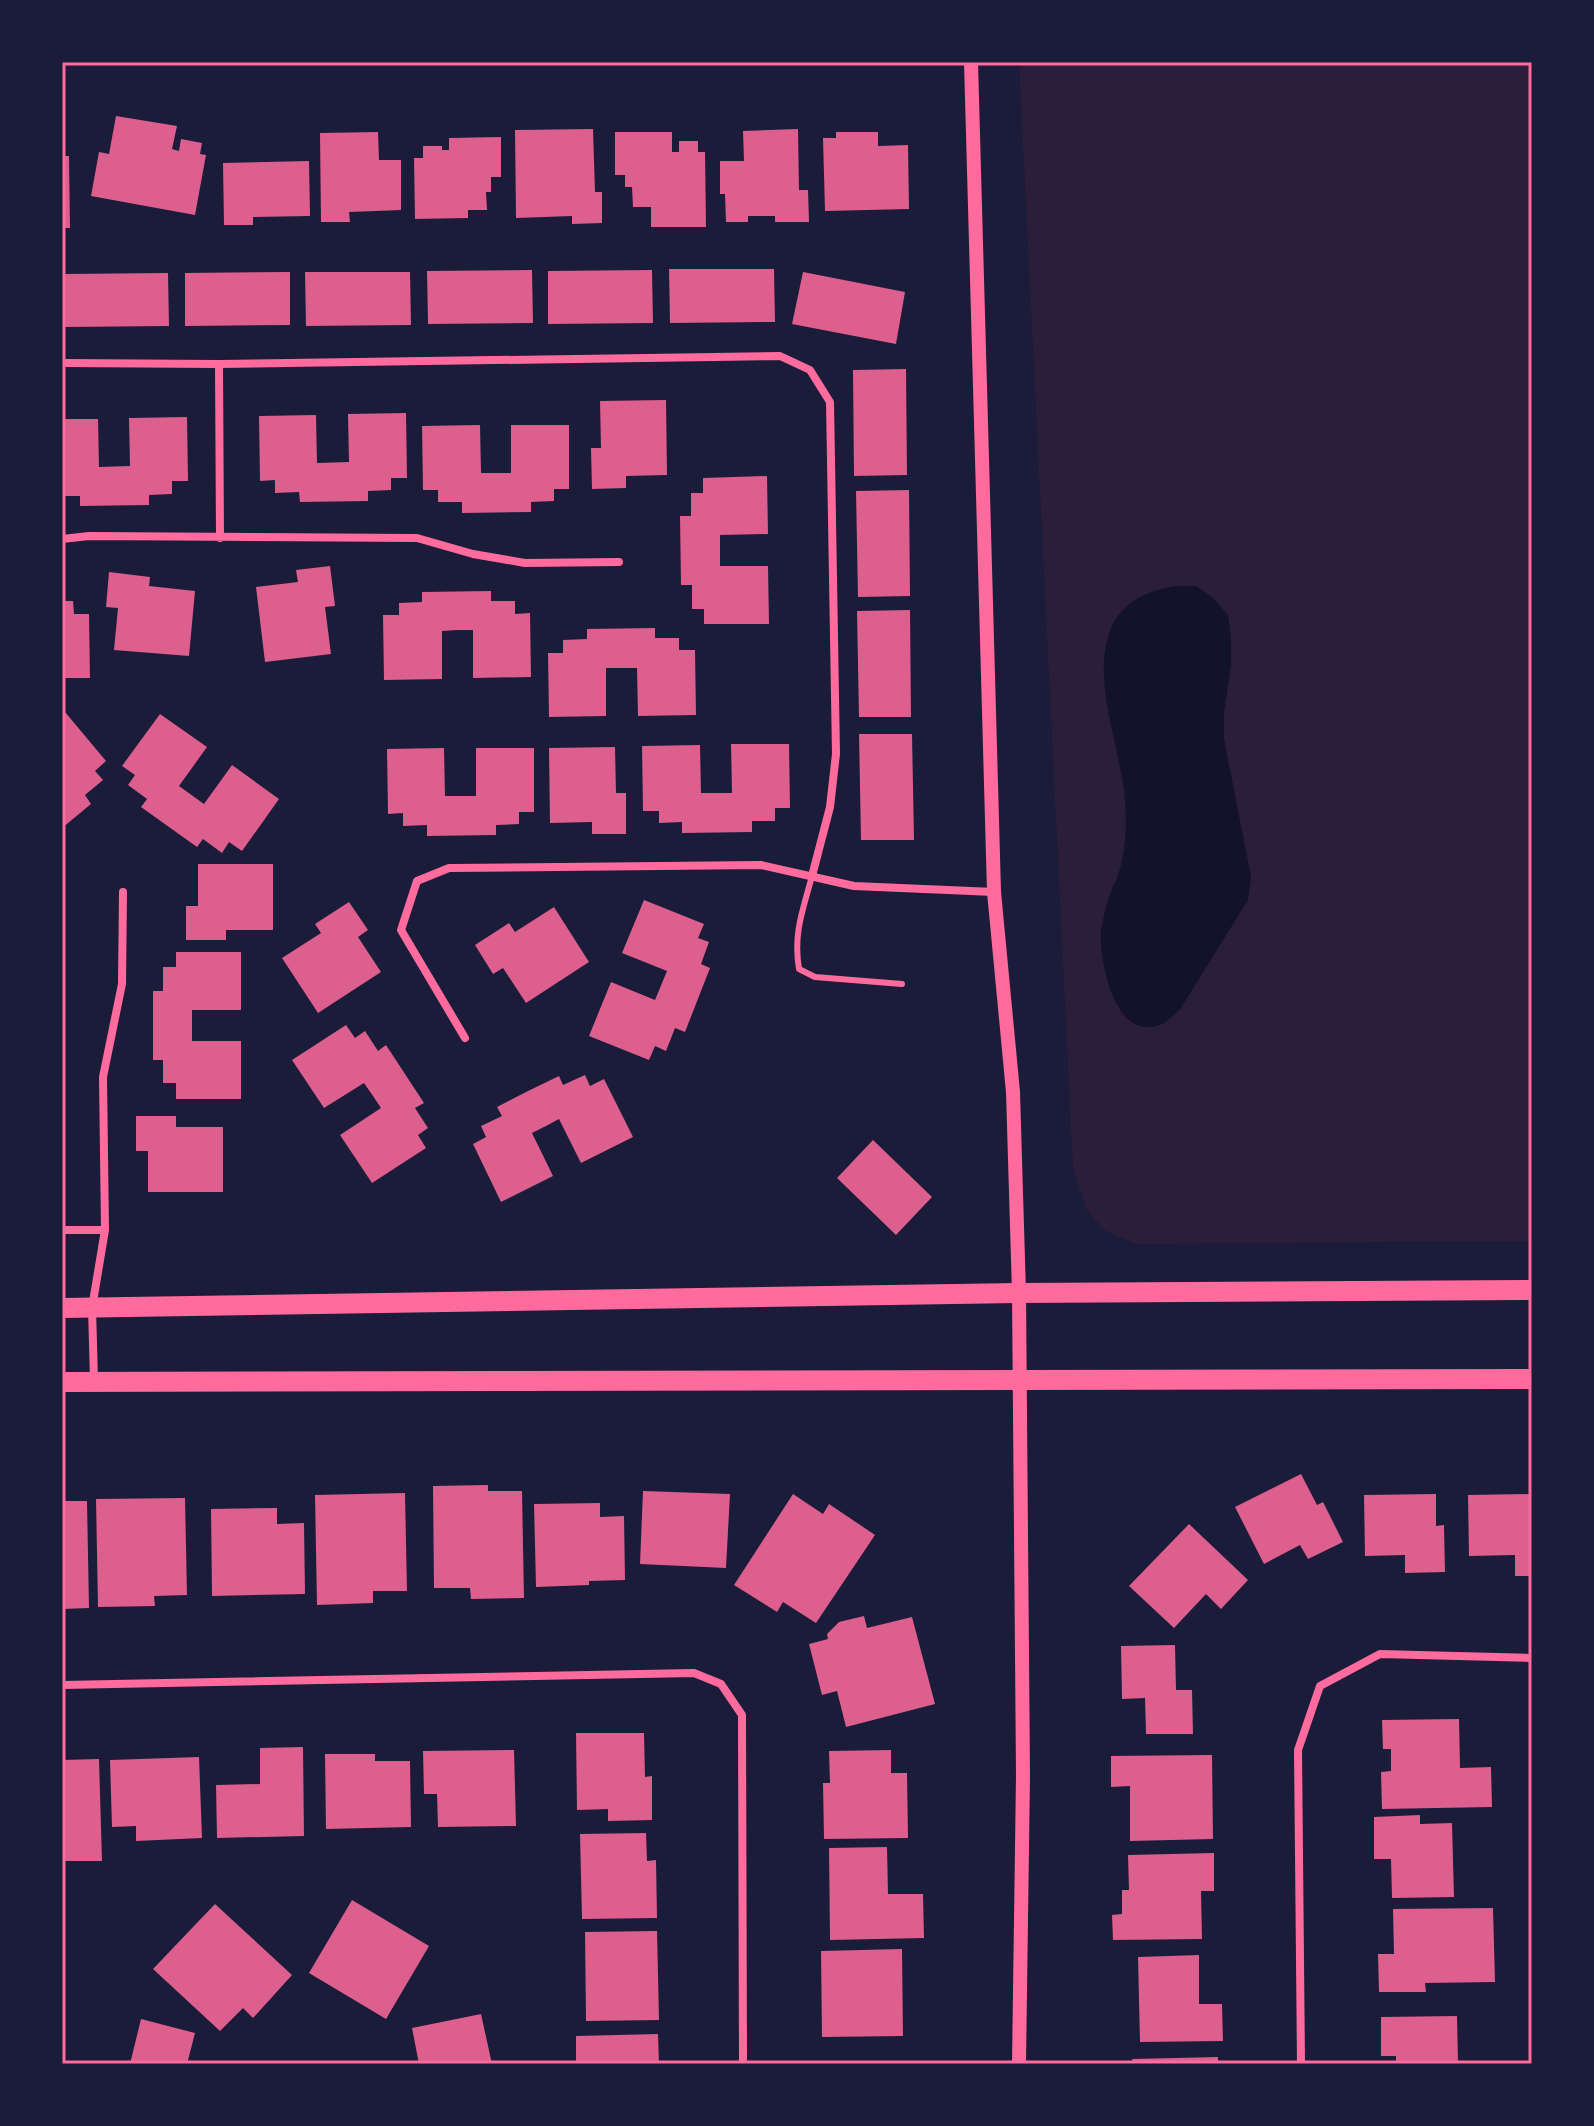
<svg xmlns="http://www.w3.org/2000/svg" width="1594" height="2126" font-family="Rubik,sans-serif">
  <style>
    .green { fill: #2a1e3b }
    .water { fill: #12122b }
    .building { fill: #dd5f8e }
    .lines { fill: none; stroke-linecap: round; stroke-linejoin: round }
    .service { stroke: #ff6b9d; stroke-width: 6 }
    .minor { stroke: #ff6b9d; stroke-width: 8 }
    .tertiary { stroke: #ff6b9d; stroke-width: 14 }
    .primary { stroke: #ff6b9d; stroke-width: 20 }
    .neatline { fill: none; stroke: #ff6b9d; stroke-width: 3 }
  </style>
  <rect width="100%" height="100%" fill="#1b1b3a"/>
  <path class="green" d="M1019 62H1532V1241L1135 1244 1104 1230 1086 1209 1073 1168Z"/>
  <path class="water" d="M1177 586H1196L1212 597 1228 615 1231 637V665L1224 712V739L1251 877 1248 900 1181 1008C1170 1020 1158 1031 1140 1026 1111 1019 1099 956 1101 931 1103 917 1107 902 1112 889 1114 883 1118 878 1119 872 1126 850 1127 823 1125 800 1121 747 1091 682 1110 631 1121 601 1149 590 1177 586Z"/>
  <path class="building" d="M116 116 177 126 172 149 179 151 181 139 202 143 200 154 206 155 195 215 91 196 99 152 109 154Z
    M593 129 595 192H602V223L572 224V216L516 218 515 130Z
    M798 129 799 190H808L809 222H775V216H748V222H726L725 194H720V161H744L743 131Z
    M378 132 379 160H401V210L349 212 350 222H321L320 133Z
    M615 132H672V152H679V141H698V152H705L706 227H651V207H633L632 187H625V175H615Z
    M836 132H878V146L908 145 909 209 825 211 823 138H836Z
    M501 137V177H491V192H486L487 210H468V218L415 219 414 158H423V146H442V150H449V138Z
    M62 156H69L70 228H62Z
    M309 161 310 216 253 217V225H224L223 163Z
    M669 269H774L775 322 670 323Z
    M532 270 533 323 428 324 427 271Z
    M652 270 653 323 548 324V271Z
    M290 272V325L185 326V273Z
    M305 272H410L411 325 306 326Z
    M803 272 905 292 896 344 792 324Z
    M168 273 169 326 64 327V274Z
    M906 369 907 475 854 476 853 370Z
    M666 400 667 475 626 476V488L592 489 591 448H601L600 401Z
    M406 413 407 478H391V490L368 491V501L300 502 299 492 275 493V480L260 481 259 416 316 415 317 463 349 462 348 414Z
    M187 417 188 481H172V494L149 495V505L80 506V496H62V419H98L99 467 130 466 129 418Z
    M480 425 481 473H511V425H569V489H554V501L531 502V512L462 513V502H438V490H423L422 426Z
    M767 476 768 534 720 535V566H768L769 624H704V609H692V585H681L680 516H691V493H703V478Z
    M909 490 910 596 858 597 856 491Z
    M330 566 335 606 325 607 331 654 265 662 256 587 298 582 296 570Z
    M109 572 150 577 149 586 195 591 189 656 114 650 118 608 106 607Z
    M491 591V601H515V614L530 613 531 677 473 678V630H457L442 631V679L384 680 383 615H399V603L422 602V592Z
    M62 601H73L74 614H89L90 678H62Z
    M910 610 911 717H859L857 611Z
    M655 628V638H679V650H695L696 715 638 716 637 668H606V716L549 717 548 653H563V640L587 639V629Z
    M65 712 106 761 95 771 103 780 85 795 91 804 62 828V714Z
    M160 714 207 747 179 786 204 804 232 765 279 799 242 851 229 842 222 853 203 839 197 847 141 807 147 799 128 785 135 775 122 766Z
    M859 734H912L914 840H861Z
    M731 744H789L790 808H775V821H752V832L682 833V822L659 823V811H643L642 746 700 745 701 793H732Z
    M615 747 616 793H626V834H592V822L550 823 549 748Z
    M444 748 445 796H476V748H534V812H519V824L496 825V835L427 836V825L403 826V813L388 814 387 749Z
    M198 864H273V930H226V940H186V906H198Z
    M644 900 704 924 698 938 709 942 701 964 710 968 685 1032 675 1028 666 1051 655 1046 649 1060 589 1036 611 982 655 1000 667 971 622 953Z
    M349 902 368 930 358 937 381 972 318 1013 282 958 321 933 315 924Z
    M554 907 589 962 526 1003 503 968 493 974 475 945 509 923 515 932Z
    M176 952H241V1010H192V1041H241V1099H176V1083H163V1060H153V991H163V967H176Z
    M346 1025 355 1038 365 1031 378 1051 386 1045 424 1103 415 1108 428 1128 418 1135 426 1148 372 1183 340 1135 381 1108 373 1096 364 1083 324 1108 292 1060Z
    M585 1075 590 1086 604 1079 633 1137 581 1163 559 1119 546 1126 532 1133 553 1176 501 1202 473 1144 486 1137 481 1126 502 1116 497 1107 528 1091 559 1076 563 1085Z
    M136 1116H176V1127H223V1192H148V1151H136Z
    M873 1140 932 1197 896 1235 837 1178Z
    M1301 1474 1317 1505 1323 1502 1343 1542 1308 1559 1300 1545 1264 1564 1235 1507Z
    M488 1485V1491H522L524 1598 471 1599 470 1588H434L433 1486Z
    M643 1491 730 1494 726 1568 640 1564Z
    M405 1493 407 1591H373V1603L317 1605 315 1495Z
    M793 1494 823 1514 829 1504 875 1535 816 1623 783 1602 777 1612 734 1585Z
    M1436 1494V1526L1444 1525 1445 1572 1405 1573V1555L1365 1556 1364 1495Z
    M1532 1494V1576H1515V1555L1469 1556 1468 1495Z
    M185 1498 187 1595 154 1596 155 1606 98 1607 96 1499Z
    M62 1501H87L89 1608 62 1609Z
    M600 1503V1517L624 1516 625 1580 589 1581V1585L536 1587 534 1504Z
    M277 1508V1524L304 1523 305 1594 212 1596 211 1509Z
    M1189 1524 1248 1580 1221 1609 1206 1594 1174 1628 1129 1586Z
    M864 1616 867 1628 912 1617 935 1704 846 1727 837 1691 822 1695 809 1644 828 1639 827 1634 839 1622Z
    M1175 1645 1176 1690H1192L1193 1734H1146L1145 1698 1122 1699 1121 1646Z
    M1459 1719 1460 1768 1491 1767 1492 1807 1382 1809 1381 1772 1391 1771V1749H1383L1382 1720Z
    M576 1733H644L645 1777 652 1776V1820L608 1821V1809L577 1810Z
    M303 1747 304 1836 217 1838 216 1785 260 1784V1748Z
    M514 1750 516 1826 438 1827 437 1794H424L423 1751Z
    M891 1750V1773H907L908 1838 824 1839 823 1783H830L829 1751Z
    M325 1754H375V1761H410L411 1827 326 1829Z
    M1212 1755 1213 1839 1130 1841V1786L1111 1787V1756Z
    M199 1757 202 1838 136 1841V1826L112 1827 110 1760Z
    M99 1759 102 1861H62V1760Z
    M1420 1815V1824L1452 1823 1454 1897 1392 1898 1391 1859H1374V1817Z
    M646 1833 647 1861 656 1860 657 1918 582 1919 580 1834Z
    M887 1847 888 1894H923L924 1938 830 1940 829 1848Z
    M1214 1853V1891H1201L1202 1939 1113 1940 1112 1915 1122 1914V1890H1129L1128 1855Z
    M352 1900 429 1946 386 2019 309 1973Z
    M215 1904 292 1975 253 2018 243 2008 220 2031 153 1969Z
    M1493 1908 1495 1982 1425 1983 1426 1992H1379L1378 1954H1394L1393 1909Z
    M657 1931 659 2020 586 2021 585 1932Z
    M902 1949 903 2036 822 2037 821 1951Z
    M1199 1955V2004H1222L1223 2041 1140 2042 1138 1957Z
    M481 2014 492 2064H419L412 2028Z
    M1457 2016 1458 2064H1396V2056H1381V2017Z
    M141 2019 195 2033 187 2064H130Z
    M658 2034 659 2064H576V2036Z
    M1218 2057V2064H1133L1132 2059Z"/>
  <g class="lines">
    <path class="service" d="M812 876C803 910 793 933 799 969L815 977 902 984"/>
    <path class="minor" d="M62 363 219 364 780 356 810 370 830 402 836 754 830 807 812 876
      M219 364 220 538
      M62 539 89 536 417 538 473 554 525 563 619 562
      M465 1038 401 930 417 881 449 868 761 865 854 886 994 892
      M62 1230H105
      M94 1380 92 1308 105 1230 103 1077 122 984 123 892
      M62 1685 694 1673 721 1684 742 1715 743 2064
      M1301 2064 1298 1750 1320 1686 1380 1654 1532 1658"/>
    <path class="tertiary" d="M971 62 994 892 1013 1092 1019 1293 1023 1775 1019 2064"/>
    <path class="primary" d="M62 1308 1019 1293 1532 1290
      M62 1382 1532 1379"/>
  </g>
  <rect width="1594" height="2126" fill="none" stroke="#1b1b3a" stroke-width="128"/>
  <rect x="64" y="64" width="1466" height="1998" class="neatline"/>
</svg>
